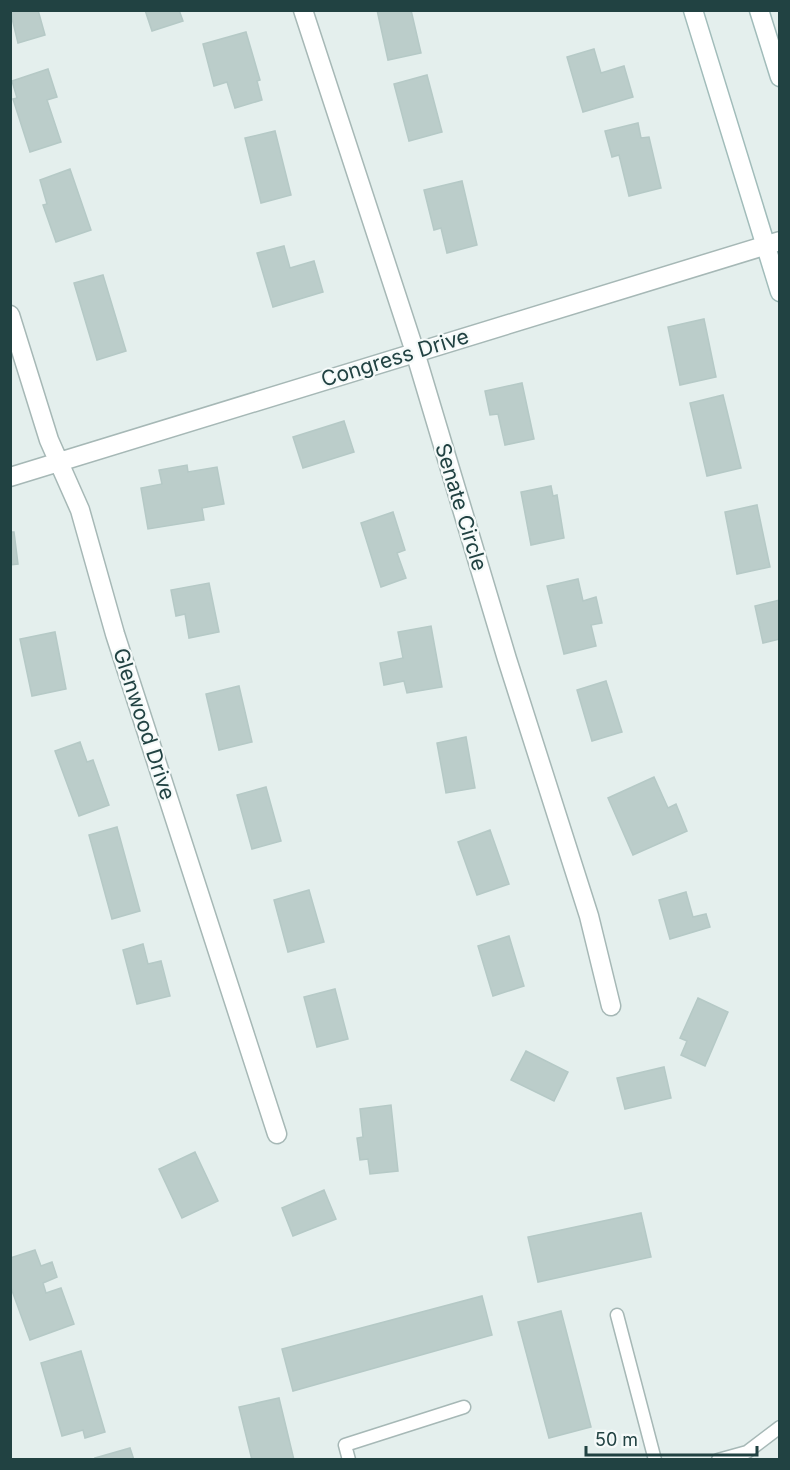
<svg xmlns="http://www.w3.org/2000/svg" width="790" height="1470" font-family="Inter,sans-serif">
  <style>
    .building { fill: #bbcdca; stroke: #b5c9c6; stroke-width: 1.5 }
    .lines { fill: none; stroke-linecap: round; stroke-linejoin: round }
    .lane-casing { stroke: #a6b8b6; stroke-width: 15 }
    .street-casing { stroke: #a6b8b6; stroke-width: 21 }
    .secondary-casing { stroke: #a1bcba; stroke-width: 21 }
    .lane { stroke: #fff; stroke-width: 12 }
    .street { stroke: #fff; stroke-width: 18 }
    .secondary { stroke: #fff; stroke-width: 18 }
    .labels { text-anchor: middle; stroke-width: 4.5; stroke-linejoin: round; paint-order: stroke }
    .street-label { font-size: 21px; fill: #214242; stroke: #f5faf9 }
  </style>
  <rect width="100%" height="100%" fill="#e4efed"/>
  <path class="building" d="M10 10H38L45 35 18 43Z
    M145 10H179L183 21 152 31Z
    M377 10H411L421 53 388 60Z
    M246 32 260 80 257 81 262 100 235 108 227 82 214 86 203 44Z
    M594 49 601 73 624 66 633 97 583 112 567 57Z
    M48 69 57 97 47 100 61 142 30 152 13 99 17 98 12 81Z
    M427 75 442 132 409 141 394 84Z
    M638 123 641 138 649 137 661 188 629 196 619 155 612 157 605 131Z
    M275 131 291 195 261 203 245 138Z
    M70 169 91 230 56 242 43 205 47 204 40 180Z
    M462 181 477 245 447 253 441 228 434 230 424 190Z
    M284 246 290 268 314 261 323 292 273 307 257 253Z
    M103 275 126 351 97 360 74 283Z
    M704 319 716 377 680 385 668 327Z
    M522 383 534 439 505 445 498 414 490 415 485 391Z
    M723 395 741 468 707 476 690 403Z
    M344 421 354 452 303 468 293 437Z
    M187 465 188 472 217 467 224 504 202 508 204 520 148 529 141 488 162 484 159 470Z
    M551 486 553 496 557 495 564 538 531 545 521 492Z
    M757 505 770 567 737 574 725 512Z
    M393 512 405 550 397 553 406 578 381 587 361 523Z
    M10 532H14L18 564 10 565Z
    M578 579 583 601 596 597 602 623 591 625 596 646 564 654 547 586Z
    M209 583 219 632 189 638 185 614 176 616 171 590Z
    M780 600V639L763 643 755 606Z
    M431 626 442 687 407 693 404 681 384 685 380 663 403 658 398 632Z
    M55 632 66 689 32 696 20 639Z
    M606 681 622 732 592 741 577 690Z
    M239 686 252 742 219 750 206 694Z
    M466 737 475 788 446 793 437 743Z
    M80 742 87 762 93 760 109 805 79 816 55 751Z
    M654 777 668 808 676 804 687 831 633 855 608 798Z
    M266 787 281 841 252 849 237 795Z
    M117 827 140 911 112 919 89 835Z
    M490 830 509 884 477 895 458 842Z
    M309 890 324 942 288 952 274 900Z
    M686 892 693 917 706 914 710 927 670 939 659 900Z
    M509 936 524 986 493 996 478 946Z
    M143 944 148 964 161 961 170 996 137 1004 123 950Z
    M335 989 348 1039 317 1047 304 997Z
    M698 998 728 1012 705 1066 681 1055 687 1041 680 1038Z
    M526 1051 568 1072 554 1101 511 1080Z
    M664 1067 671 1098 625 1109 617 1078Z
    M391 1105 398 1171 370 1174 368 1159 360 1160 357 1138 363 1137 360 1109Z
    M195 1152 218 1201 182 1218 159 1169Z
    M324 1190 336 1219 293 1236 282 1208Z
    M641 1213 651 1257 538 1282 528 1237Z
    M35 1250 41 1266 52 1262 57 1277 43 1283 46 1293 61 1288 74 1324 30 1340 10 1285V1258Z
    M482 1296 492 1335 293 1391 282 1349Z
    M561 1311 591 1427 549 1438 518 1322Z
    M81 1351 105 1432 85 1438 83 1430 62 1436 41 1363Z
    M279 1398 294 1460H252L239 1407Z
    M130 1448 134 1460H96L95 1458Z"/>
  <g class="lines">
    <g class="lane-casing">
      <path id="lane" d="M617 1315 655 1460
        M349 1460 345 1445 464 1407
        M718 1460 747 1452 780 1427"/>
    </g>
    <g class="street-casing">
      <path id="street" d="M303 10 415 352 507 659 589 916 611 1006
        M10 315 49 440 80 510 115 634 277 1134
        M10 477 780 241"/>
    </g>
    <g class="secondary-casing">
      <path id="secondary" d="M693 10 780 292
        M759 10 780 77"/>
    </g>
    <use href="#lane" class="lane"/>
    <use href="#street" class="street"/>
    <use href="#secondary" class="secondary"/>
  </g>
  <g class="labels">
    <g class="street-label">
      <text transform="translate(395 358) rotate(-17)" y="7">Congress Drive</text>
      <text transform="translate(461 507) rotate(73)" y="7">Senate Circle</text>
      <text transform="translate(144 724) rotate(72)" y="7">Glenwood Drive</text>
    </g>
  </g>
  <rect width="790" height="1470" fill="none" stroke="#214242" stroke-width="24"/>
  <path d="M586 1446v9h171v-9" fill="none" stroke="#214242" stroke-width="3"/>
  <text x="595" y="1446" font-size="18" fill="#214242" stroke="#f5faf9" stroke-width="4.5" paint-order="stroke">50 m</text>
</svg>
